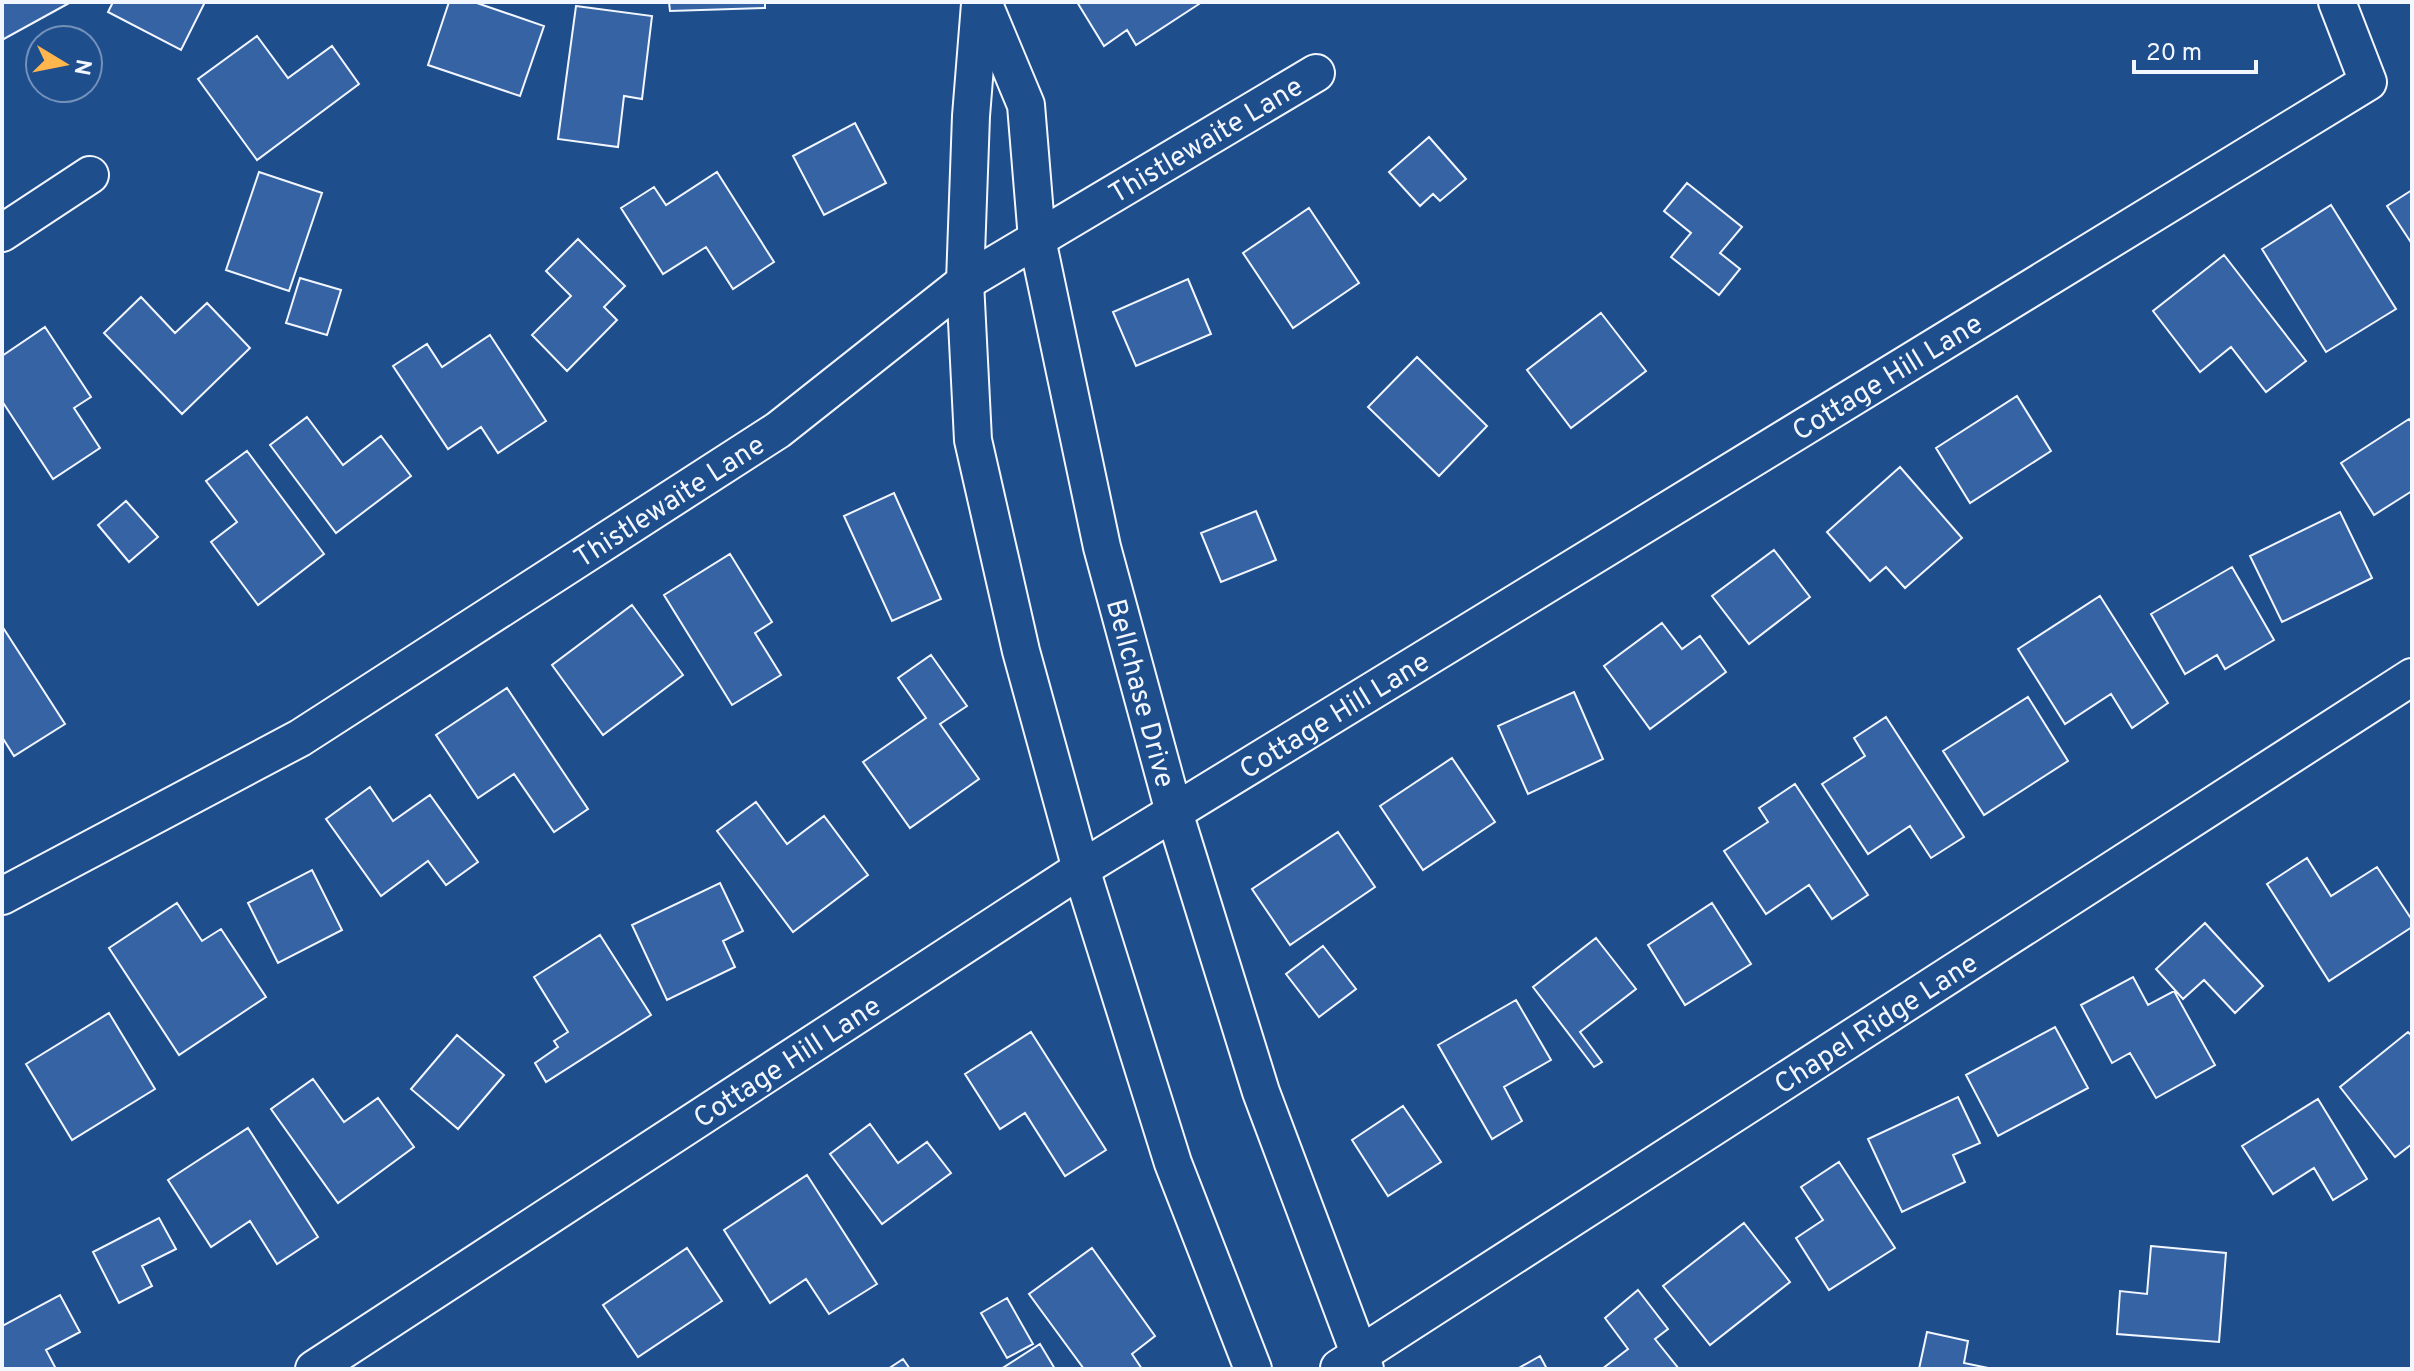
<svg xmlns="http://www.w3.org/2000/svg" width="2414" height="1371" font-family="Overpass,sans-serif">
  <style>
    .building { fill: #3563a3; stroke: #f2f6ff; stroke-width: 2 }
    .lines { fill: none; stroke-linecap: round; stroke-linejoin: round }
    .street-casing { stroke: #f2f6ff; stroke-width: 40 }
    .street { stroke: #1f4e8c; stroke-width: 36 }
    .labels { text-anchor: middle; stroke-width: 6; stroke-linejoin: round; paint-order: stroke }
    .street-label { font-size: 28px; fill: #f2f6ff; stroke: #1f4e8c }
  </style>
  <rect width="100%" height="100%" fill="#1f4e8c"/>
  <path class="building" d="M2 2H71L2 40Z
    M113 2H205L181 50 108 12Z
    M449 2H474L544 26 520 96 428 65Z
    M669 2H765V8L670 11Z
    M1077 2H1198L1199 4 1136 45 1127 30 1104 46Z
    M576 6 652 16 642 99 624 96 618 147 558 139Z
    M257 36 288 78 332 46 359 84 257 160 198 79Z
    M855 123 886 183 824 215 793 156Z
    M1429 137 1466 179 1440 201 1433 194 1420 206 1389 172Z
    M259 172 322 193 289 291 226 270Z
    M717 172 774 262 733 289 706 247 663 274 621 208 654 187 666 205Z
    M1687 183 1742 227 1720 253 1740 269 1719 295 1671 257 1691 233 1664 211Z
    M2412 190V244L2387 206Z
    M2331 205 2396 309 2326 352 2262 249Z
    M1309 208 1359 283 1293 328 1243 253Z
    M578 239 625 286 604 307 617 320 567 371 532 335 571 296 546 271Z
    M2224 255 2306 361 2266 392 2231 347 2200 372 2153 311Z
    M300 278 341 290 327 335 286 323Z
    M1188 279 1211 334 1136 366 1113 312Z
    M141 297 175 333 207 303 250 348 182 414 104 333Z
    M1601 313 1646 371 1571 428 1527 370Z
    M45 327 91 397 74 408 100 448 53 479 2 401V356Z
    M490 335 546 421 498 453 481 427 448 449 393 366 427 344 442 367Z
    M1417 357 1487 426 1439 476 1368 407Z
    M2017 396 2051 451 1970 503 1936 448Z
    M307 417 343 465 381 436 411 476 336 533 270 445Z
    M2409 419 2412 423V491L2374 515 2341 463Z
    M247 451 324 554 258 605 211 542 237 522 206 481Z
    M1900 467 1962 538 1905 588 1886 567 1870 581 1827 532Z
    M894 493 941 599 892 621 844 516Z
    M126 501 158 537 129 562 98 525Z
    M1256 511 1276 560 1221 582 1201 533Z
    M2340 512 2372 578 2282 622 2250 556Z
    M1774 550 1810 597 1749 644 1712 596Z
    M730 554 772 622 755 633 781 675 732 705 664 595Z
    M2232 567 2274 640 2225 669 2217 655 2185 674 2151 614Z
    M2100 596 2168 703 2132 728 2111 694 2065 724 2018 649Z
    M632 605 683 675 603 735 552 665Z
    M1662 623 1682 649 1700 636 1726 672 1650 729 1604 666Z
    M2 626 65 724 14 756 2 737Z
    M931 655 967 706 940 724 979 779 910 828 863 762 926 718 898 678Z
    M507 688 588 809 554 832 514 774 478 798 436 735Z
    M1574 692 1603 759 1528 794 1498 726Z
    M2028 697 2068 761 1984 815 1943 751Z
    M1886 717 1964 837 1931 858 1910 826 1868 854 1822 784 1865 756 1854 738Z
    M1452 758 1495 822 1423 870 1380 806Z
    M1795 784 1868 895 1832 919 1809 885 1766 914 1724 851 1768 822 1759 808Z
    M370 787 393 821 430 795 478 862 446 885 428 861 381 896 326 819Z
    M756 802 787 844 824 816 868 875 793 932 717 831Z
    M1338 832 1375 887 1290 945 1252 889Z
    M2307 858 2331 896 2377 867 2412 920V927L2329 981 2267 884Z
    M312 870 342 930 278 963 248 903Z
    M720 883 743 931 723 941 735 967 667 1000 632 925Z
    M177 903 202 941 221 929 266 997 179 1055 109 948Z
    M1712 903 1751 964 1685 1005 1648 945Z
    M2205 923 2263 986 2235 1013 2204 980 2183 999 2156 969Z
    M600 935 651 1015 546 1082 535 1063 558 1047 554 1041 568 1032 534 977Z
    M1596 938 1636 989 1580 1032 1602 1062 1594 1067 1533 987Z
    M1323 946 1356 989 1319 1017 1286 974Z
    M2133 977 2148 1005 2174 991 2215 1065 2156 1098 2130 1053 2112 1063 2081 1005Z
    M1516 1000 1551 1060 1504 1087 1522 1121 1492 1139 1438 1045Z
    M109 1013 155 1089 72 1140 26 1064Z
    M2055 1027 2088 1088 1998 1136 1966 1075Z
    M1031 1032 1106 1150 1065 1176 1025 1113 1000 1129 965 1074Z
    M2408 1032 2412 1036V1144L2395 1157 2340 1087Z
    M457 1035 504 1075 458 1129 411 1089Z
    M313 1079 344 1122 378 1098 414 1147 338 1203 271 1109Z
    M1958 1097 1980 1143 1953 1155 1965 1182 1902 1212 1868 1139Z
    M2318 1099 2367 1179 2333 1200 2314 1168 2273 1194 2242 1146Z
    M1403 1106 1441 1162 1388 1196 1352 1140Z
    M870 1124 898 1163 927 1142 951 1173 882 1224 830 1154Z
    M248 1128 318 1237 277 1264 250 1221 211 1247 168 1180Z
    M1839 1162 1895 1248 1829 1290 1796 1238 1823 1220 1801 1187Z
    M807 1175 877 1284 829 1314 806 1279 770 1303 724 1230Z
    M159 1218 176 1249 142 1266 152 1286 119 1303 93 1252Z
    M1744 1223 1790 1282 1710 1345 1663 1286Z
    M2151 1246 2226 1253 2219 1342 2117 1334 2120 1291 2147 1294Z
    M687 1248 722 1301 638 1357 603 1305Z
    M1092 1248 1155 1336 1132 1354 1142 1369H1084L1029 1294Z
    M1638 1290 1668 1329 1655 1339 1679 1369H1602L1628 1349 1605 1318Z
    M60 1295 80 1332 46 1350 56 1369H2V1326Z
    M1007 1298 1033 1344 1007 1358 981 1313Z
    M1927 1332 1968 1341 1964 1363 1993 1369H1919Z
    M1040 1344 1055 1369H1001Z
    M1540 1356 1547 1369H1517Z
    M903 1359 910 1369H888Z"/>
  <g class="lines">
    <g class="street-casing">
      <g id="street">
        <path id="s1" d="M983 2 1026 105 1037 239 1102 547 1174 812 1261 1092 1365 1369"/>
        <path d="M980 4 971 116 965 282 973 440 1021 651 1081 869 1173 1163 1253 1369"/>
        <path d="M2 233 90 175"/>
        <path id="s2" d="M2 896 300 738 778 430 965 282 1316 73"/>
        <path id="s3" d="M1339 1368 2412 677"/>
        <path id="s4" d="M314 1369 1081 869 2368 82 2337 2"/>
      </g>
    </g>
    <use href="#street" class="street"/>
  </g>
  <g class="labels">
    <g class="street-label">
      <text dy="10" stroke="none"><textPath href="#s2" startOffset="1424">Thistlewaite Lane</textPath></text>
      <text dy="10" stroke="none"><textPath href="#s4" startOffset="1860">Cottage Hill Lane</textPath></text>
      <text dy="10" stroke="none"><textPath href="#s2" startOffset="776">Thistlewaite Lane</textPath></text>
      <text dy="10" stroke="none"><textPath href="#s1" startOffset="712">Bellchase Drive</textPath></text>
      <text dy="10" stroke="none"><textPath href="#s4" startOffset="1212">Cottage Hill Lane</textPath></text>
      <text dy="10" stroke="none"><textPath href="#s3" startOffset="638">Chapel Ridge Lane</textPath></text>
      <text dy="10" stroke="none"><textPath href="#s4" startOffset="564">Cottage Hill Lane</textPath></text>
    </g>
  </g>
  <rect width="2414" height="1371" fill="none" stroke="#f2f6ff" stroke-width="8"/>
  <g transform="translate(64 64) rotate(100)"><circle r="38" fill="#1f4e8c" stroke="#7391ba" stroke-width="2"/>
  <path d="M0-6L14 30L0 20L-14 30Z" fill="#ffb74d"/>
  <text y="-12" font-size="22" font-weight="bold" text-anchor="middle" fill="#f2f6ff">N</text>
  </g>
  <path d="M2134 60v12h122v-12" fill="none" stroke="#f2f6ff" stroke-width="4"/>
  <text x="2146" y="60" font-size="24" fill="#f2f6ff" stroke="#1f4e8c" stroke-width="6" paint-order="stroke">20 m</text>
</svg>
